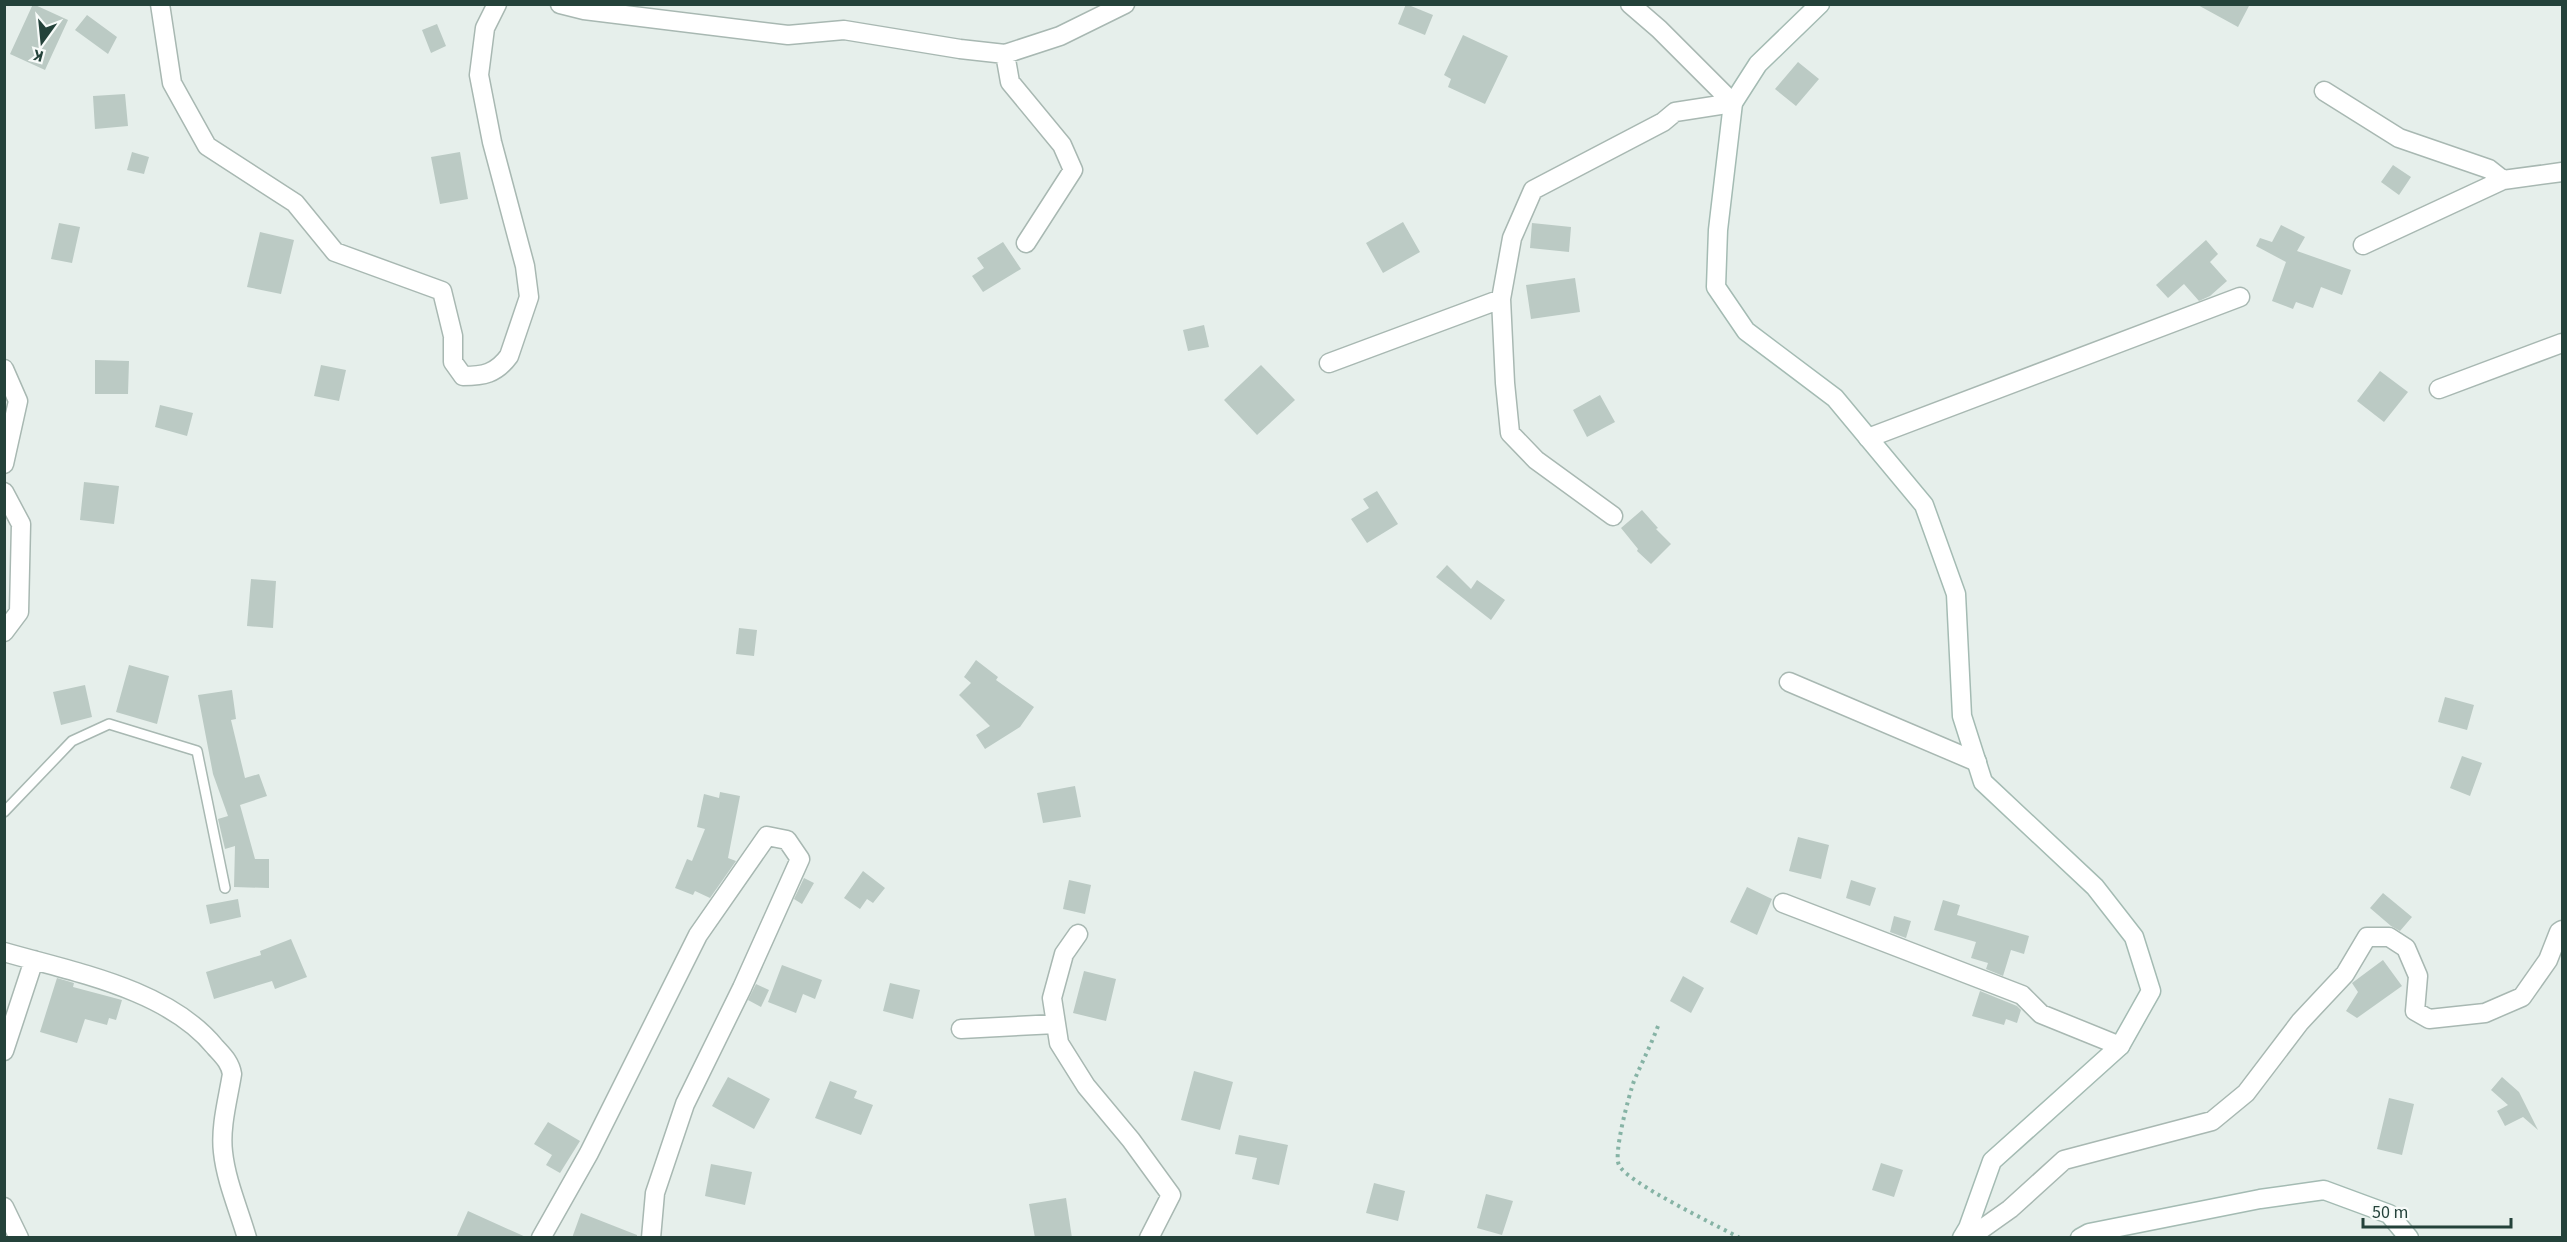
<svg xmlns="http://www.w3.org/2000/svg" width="2567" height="1242" font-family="'Source Sans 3',sans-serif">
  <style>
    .building { fill: #bbcac4 }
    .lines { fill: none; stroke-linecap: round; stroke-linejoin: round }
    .lane-casing { stroke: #a8b8b2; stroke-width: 12 }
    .street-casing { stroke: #a8b8b2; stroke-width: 21 }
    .secondary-casing { stroke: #a4bbb3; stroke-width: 21 }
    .path { stroke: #86b3a5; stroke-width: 4; stroke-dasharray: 3 4.5; stroke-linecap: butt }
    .lane { stroke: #fff; stroke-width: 9 }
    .street { stroke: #fff; stroke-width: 18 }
    .secondary { stroke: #fff; stroke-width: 18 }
  </style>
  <rect width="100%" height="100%" fill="#e6efeb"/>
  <path class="building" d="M33 4 68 20 45 70 10 54Z
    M1406 4 1433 15 1425 35 1398 24Z
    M2196 4H2250L2238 27Z
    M87 15 117 37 108 54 75 30Z
    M437 24 446 46 431 53 422 30Z
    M1463 35 1508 56 1485 104 1448 87 1451 79 1444 75Z
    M1798 62 1819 79 1796 106 1775 89Z
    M125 94 128 126 95 129 93 96Z
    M132 152 149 157 144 174 127 170Z
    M460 152 468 199 440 204 431 157Z
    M2393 165 2411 177 2399 195 2381 182Z
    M1403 222 1420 252 1383 273 1366 243Z
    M59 223 80 227 72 263 51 259Z
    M1532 223 1571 227 1569 252 1530 248Z
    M2281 225 2305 237 2297 251 2351 270 2342 295 2321 287 2313 308 2296 302 2293 309 2272 301 2286 262 2256 246 2260 238 2272 242Z
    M260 232 294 240 281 294 247 287Z
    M2206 240 2218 254 2210 262 2227 281 2210 296 2199 301 2184 284 2168 298 2156 285Z
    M1003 242 1021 269 983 292 972 276 984 268 977 258Z
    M1575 278 1580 312 1531 319 1526 285Z
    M1204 325 1209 347 1188 351 1183 330Z
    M95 360 129 361 128 394H95Z
    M321 365 346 370 339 401 314 396Z
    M1261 365 1295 400 1257 435 1224 400Z
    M2380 371 2408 392 2384 422 2357 401Z
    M1600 395 1615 422 1587 437 1573 410Z
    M160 405 193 413 187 436 155 427Z
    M84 482 119 486 114 524 80 520Z
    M1377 491 1398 524 1367 543 1351 519 1369 508 1363 499Z
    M1642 510 1658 528 1656 529 1671 544 1651 564 1637 551 1638 549 1621 528Z
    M1447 565 1471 589 1477 580 1505 600 1491 620 1436 577Z
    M251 579 276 581 273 628 247 626Z
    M739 628 757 630 754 656 736 654Z
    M976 660 998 677 996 680 1034 707 1020 727 985 749 976 735 990 726 959 695 971 683 964 677Z
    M129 665 169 676 157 724 116 712Z
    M85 685 92 717 61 725 53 692Z
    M232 690 236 719 231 720 245 778 259 774 267 796 240 805 255 859H269V888L234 887 235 846 225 849 218 819 228 816 213 774 198 695Z
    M2445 697 2474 705 2467 730 2438 722Z
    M2462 756 2482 763 2470 796 2450 788Z
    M1075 786 1081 817 1043 823 1037 793Z
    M720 792 740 796 728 858 736 861 710 898 695 891 693 895 675 888 687 859 692 861 705 829 697 827 704 794 719 798Z
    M1798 837 1829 845 1821 879 1789 871Z
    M863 871 885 888 873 903 867 899 860 909 844 898Z
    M804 878 814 883 802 904 794 899Z
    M1069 880 1091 885 1085 914 1063 909Z
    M1851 880 1876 888 1870 906 1846 898Z
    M1747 887 1772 899 1757 935 1730 922Z
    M2383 893 2412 917 2400 931 2391 926 2370 908Z
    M238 899 241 917 210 924 206 905Z
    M1943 900 1960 905 1957 915 2029 936 2024 954 2011 950 2003 976 1986 969 1988 963 1971 958 1976 942 1934 930Z
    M1894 916 1911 921 1906 938 1890 932Z
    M291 939 307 977 275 989 272 981 214 999 206 972 261 955 260 951Z
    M2383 960 2402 986 2357 1018 2346 1011 2358 992 2352 983Z
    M782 965 822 980 815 999 803 994 796 1013 768 1002Z
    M1084 971 1116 979 1106 1021 1073 1013Z
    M1683 976 1704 988 1691 1013 1670 1001Z
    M57 978 74 983 73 987 122 1000 116 1020 109 1018 107 1025 85 1019 77 1043 40 1032Z
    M890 983 920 990 913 1019 883 1011Z
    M756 984 769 990 761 1007 748 1000Z
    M1980 991 2017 1006 2021 1010 2017 1023 2006 1019 2004 1025 1972 1016Z
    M1194 1071 1233 1082 1220 1130 1181 1120Z
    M728 1077 770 1099 754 1129 712 1106Z
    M2502 1077 2519 1092 2538 1130 2523 1117 2505 1126 2497 1111 2508 1105 2491 1090Z
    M830 1081 857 1091 854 1098 873 1105 861 1135 815 1118Z
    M2389 1098 2414 1104 2402 1155 2377 1149Z
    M548 1122 580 1141 560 1173 546 1165 552 1155 534 1144Z
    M1239 1135 1288 1145 1279 1185 1252 1179 1257 1158 1235 1154Z
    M1881 1163 1903 1170 1894 1197 1872 1190Z
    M711 1164 752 1172 745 1205 705 1196Z
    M1374 1183 1405 1191 1398 1221 1366 1213Z
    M1486 1194 1513 1201 1502 1235 1477 1228Z
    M1066 1198 1072 1238H1035L1029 1204Z
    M468 1211 528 1238H456Z
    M581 1213 637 1235V1238H572Z"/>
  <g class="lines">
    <g class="lane-casing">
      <path id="lane" d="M4 812 72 741 109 724 197 751 225 888"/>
    </g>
    <g class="street-casing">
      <path id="street" d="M160 4 172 83 207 146 295 203 335 252 442 291 453 336V362L463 376C483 376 496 374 509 356L529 297 525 266 492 142 479 75 485 28 497 4
        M560 4 584 10 788 35 844 30 960 49 1005 54 1060 36 1125 4
        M1630 4 1659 29 1733 103
        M1005 54 1010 82 1062 145 1073 170 1026 243
        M2324 91 2399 138 2489 169 2503 180
        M2363 245 2503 180 2562 172
        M1329 363 1501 299
        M4 369 18 401 4 464
        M2439 389 2562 343
        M1868 438 2240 297
        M4 492 21 524 19 612 4 632
        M1613 516 1536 460 1510 433 1505 383 1501 299 1512 238 1533 190 1663 122 1675 112 1733 103
        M1789 682 1977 762
        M1783 903 2022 995 2041 1014 2120 1046
        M1078 934 1064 954 1052 998 1059 1043 1086 1086 1131 1140 1171 1195 1149 1238
        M4 952C73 972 168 989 215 1047 223 1056 230 1062 232 1074 228 1099 220 1127 223 1152 226 1181 239 1210 247 1238
        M961 1029 1056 1024
        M4 1051 34 960
        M4 1207 19 1238
        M541 1238 589 1153 698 935 767 836 787 840 800 859 742 988 685 1104 655 1193 651 1238
        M1969 1238 2010 1209 2064 1160 2212 1121 2246 1093 2300 1022 2345 974 2367 937H2389L2406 948 2418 976 2415 1011 2429 1019 2485 1013 2522 997 2548 960 2559 932 2562 930"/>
    </g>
    <g class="secondary-casing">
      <path id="secondary" d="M1820 4 1758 64 1733 103 1718 230 1716 287 1746 331 1835 398 1924 505 1956 594 1962 716 1983 782 2095 887 2134 937 2151 991 2120 1046 1992 1161 1968 1228 1962 1238
        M2080 1238 2089 1233 2260 1199 2324 1190 2389 1214 2409 1238"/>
    </g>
    <path class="path" d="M1658 1026C1651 1045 1642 1062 1634 1081 1629 1095 1613 1154 1619 1165 1626 1182 1718 1226 1740 1238"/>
    <use href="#lane" class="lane"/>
    <use href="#street" class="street"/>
    <use href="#secondary" class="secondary"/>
  </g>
  <rect width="2567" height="1242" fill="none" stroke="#24423a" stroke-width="12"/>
  <g transform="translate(42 42) rotate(195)" stroke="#f7fbf9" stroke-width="4.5" paint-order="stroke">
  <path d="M0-4.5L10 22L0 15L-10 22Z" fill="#24423a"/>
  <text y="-9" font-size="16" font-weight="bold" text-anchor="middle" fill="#24423a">K</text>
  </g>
  <path d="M2363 1218v9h148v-9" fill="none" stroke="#24423a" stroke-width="3"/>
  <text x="2372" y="1218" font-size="18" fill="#24423a" stroke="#f7fbf9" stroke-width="4.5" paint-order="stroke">50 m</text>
</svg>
